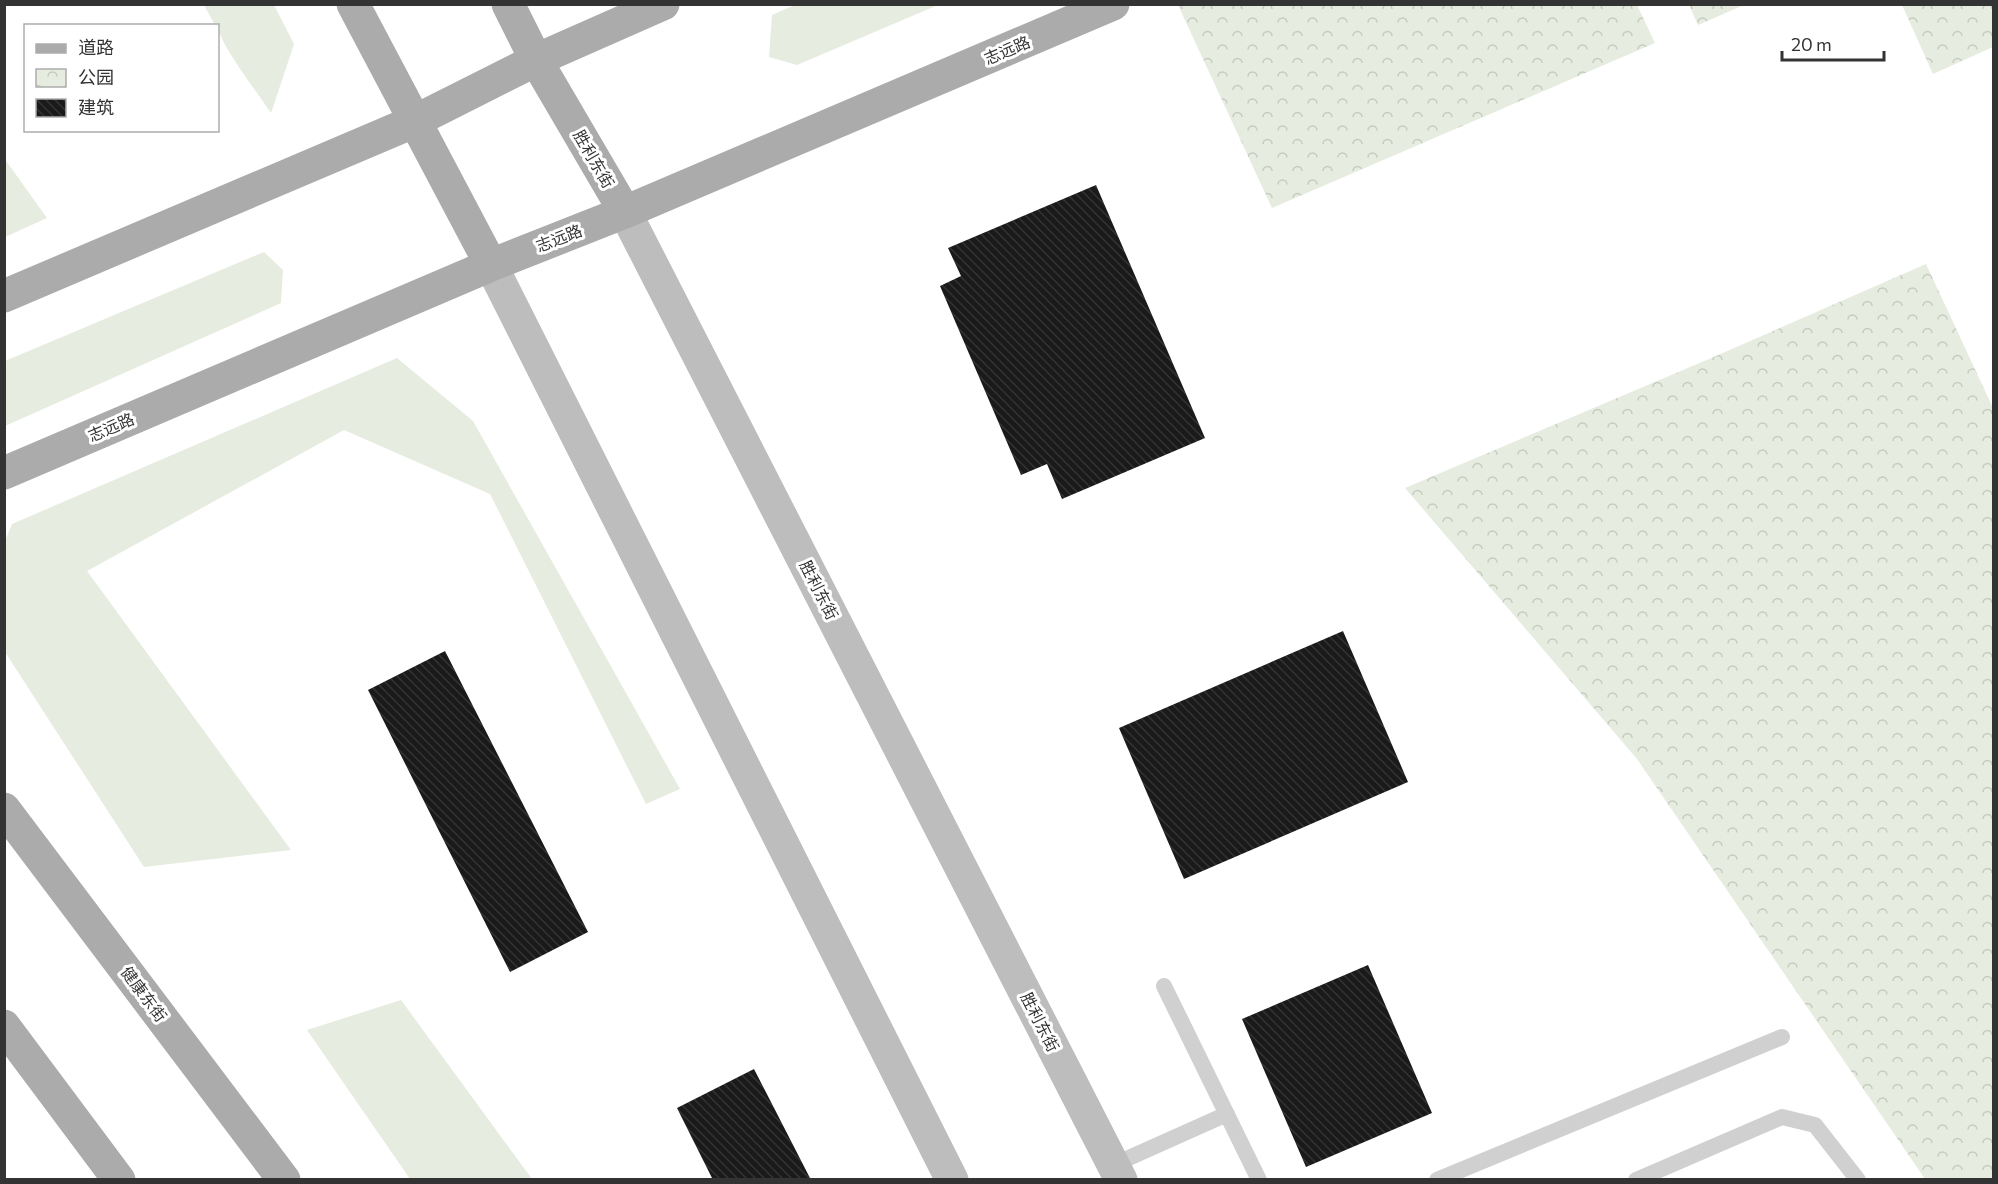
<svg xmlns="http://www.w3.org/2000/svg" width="1998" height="1184" font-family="Commissioner,'Noto Sans SC',sans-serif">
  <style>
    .green { fill: #e6ecdf }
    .park { fill: url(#park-crowns) }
    .building { fill: url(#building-back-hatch) }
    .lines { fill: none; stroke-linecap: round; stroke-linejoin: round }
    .lane { stroke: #d0d0d0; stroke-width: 16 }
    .secondary { stroke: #bdbdbd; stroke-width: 33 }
    .primary { stroke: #ababab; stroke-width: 33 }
    .labels { text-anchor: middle; stroke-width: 6; stroke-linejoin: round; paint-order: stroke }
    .street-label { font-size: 16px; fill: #333; stroke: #fff }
  </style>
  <defs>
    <pattern id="park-crowns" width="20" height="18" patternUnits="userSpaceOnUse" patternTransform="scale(1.5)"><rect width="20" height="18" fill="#e6ecdf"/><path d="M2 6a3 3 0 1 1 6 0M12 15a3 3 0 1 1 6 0" fill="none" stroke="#c6cbc0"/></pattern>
    <pattern id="building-back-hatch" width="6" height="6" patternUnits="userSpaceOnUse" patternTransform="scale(1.5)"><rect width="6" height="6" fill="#1a1a1a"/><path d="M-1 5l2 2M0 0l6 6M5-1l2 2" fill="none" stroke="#333"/></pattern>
  </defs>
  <rect width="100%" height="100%" fill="#fff"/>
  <path class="green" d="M797 4H938V5L797 65 769 57 772 15Z
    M204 5H274L294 44 271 113C260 96 218 42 218 26L215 25Z
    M4 158 47 218 5 237H4Z
    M264 252 283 270 281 303 5 426V361Z
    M397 358 473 421 680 789 646 804 490 494 344 430 87 571 291 850 144 867 5 652V541L12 524Z
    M401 1000 532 1179H410L307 1030Z"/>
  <path class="park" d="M1178 5H1637L1655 43 1272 208Z
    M1689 5H1744L1698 25Z
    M1902 5H1993V47L1933 74Z
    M1926 264 1993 408V1179H1925L1637 759 1405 488 1709 359Z"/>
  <path class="building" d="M1096 185 1205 438 1062 499 1047 464 1021 475 940 286 961 276 948 248Z
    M1343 631 1408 782 1184 879 1119 728Z
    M445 651 588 932 510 972 368 690Z
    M1368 965 1432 1113 1306 1167 1242 1019Z
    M754 1069 811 1180H713L677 1108Z"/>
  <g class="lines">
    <path class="lane" d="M1164 986 1259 1180
      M1113 1165 1227 1114
      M1437 1180 1782 1037
      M1636 1180 1782 1117 1815 1125 1858 1180"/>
    <path class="secondary" d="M625 212 1121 1180
      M491 265 952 1180"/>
    <path class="primary" d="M353 4 491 265
      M508 4 536 60 625 212
      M4 296 413 122 536 60 663 4
      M4 473 491 265 625 212 1113 4
      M4 809 284 1180
      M4 1026 119 1180"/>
  </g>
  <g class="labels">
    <g class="street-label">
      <text transform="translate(1007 50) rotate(-23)" y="6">志远路</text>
      <text transform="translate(594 159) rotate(60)" y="6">胜利东街</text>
      <text transform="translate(559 238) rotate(-21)" y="6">志远路</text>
      <text transform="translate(111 427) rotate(-23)" y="6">志远路</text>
      <text transform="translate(819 590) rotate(63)" y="6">胜利东街</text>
      <text transform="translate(144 994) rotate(53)" y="6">健康东街</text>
      <text transform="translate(1040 1022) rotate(63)" y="6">胜利东街</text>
    </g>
  </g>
  <rect width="1998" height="1184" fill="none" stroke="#333333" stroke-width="12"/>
  <rect x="24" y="24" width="195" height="108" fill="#ffffff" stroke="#adadad" stroke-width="1.5"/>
  <rect x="36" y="44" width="30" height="9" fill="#ababab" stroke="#adadad" stroke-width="1.5"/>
  <text x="78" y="54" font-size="18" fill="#333333">道路</text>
  <rect x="36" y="69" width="30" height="18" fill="url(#park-crowns)" stroke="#adadad" stroke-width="1.5"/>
  <text x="78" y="84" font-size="18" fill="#333333">公园</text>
  <rect x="36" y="99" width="30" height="18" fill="url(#building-back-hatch)" stroke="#adadad" stroke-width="1.5"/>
  <text x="78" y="114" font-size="18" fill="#333333">建筑</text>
  <path d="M1782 51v9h102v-9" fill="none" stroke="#333333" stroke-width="3"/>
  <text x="1791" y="51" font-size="18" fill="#333333" stroke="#ffffff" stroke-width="4.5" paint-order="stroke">20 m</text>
</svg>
